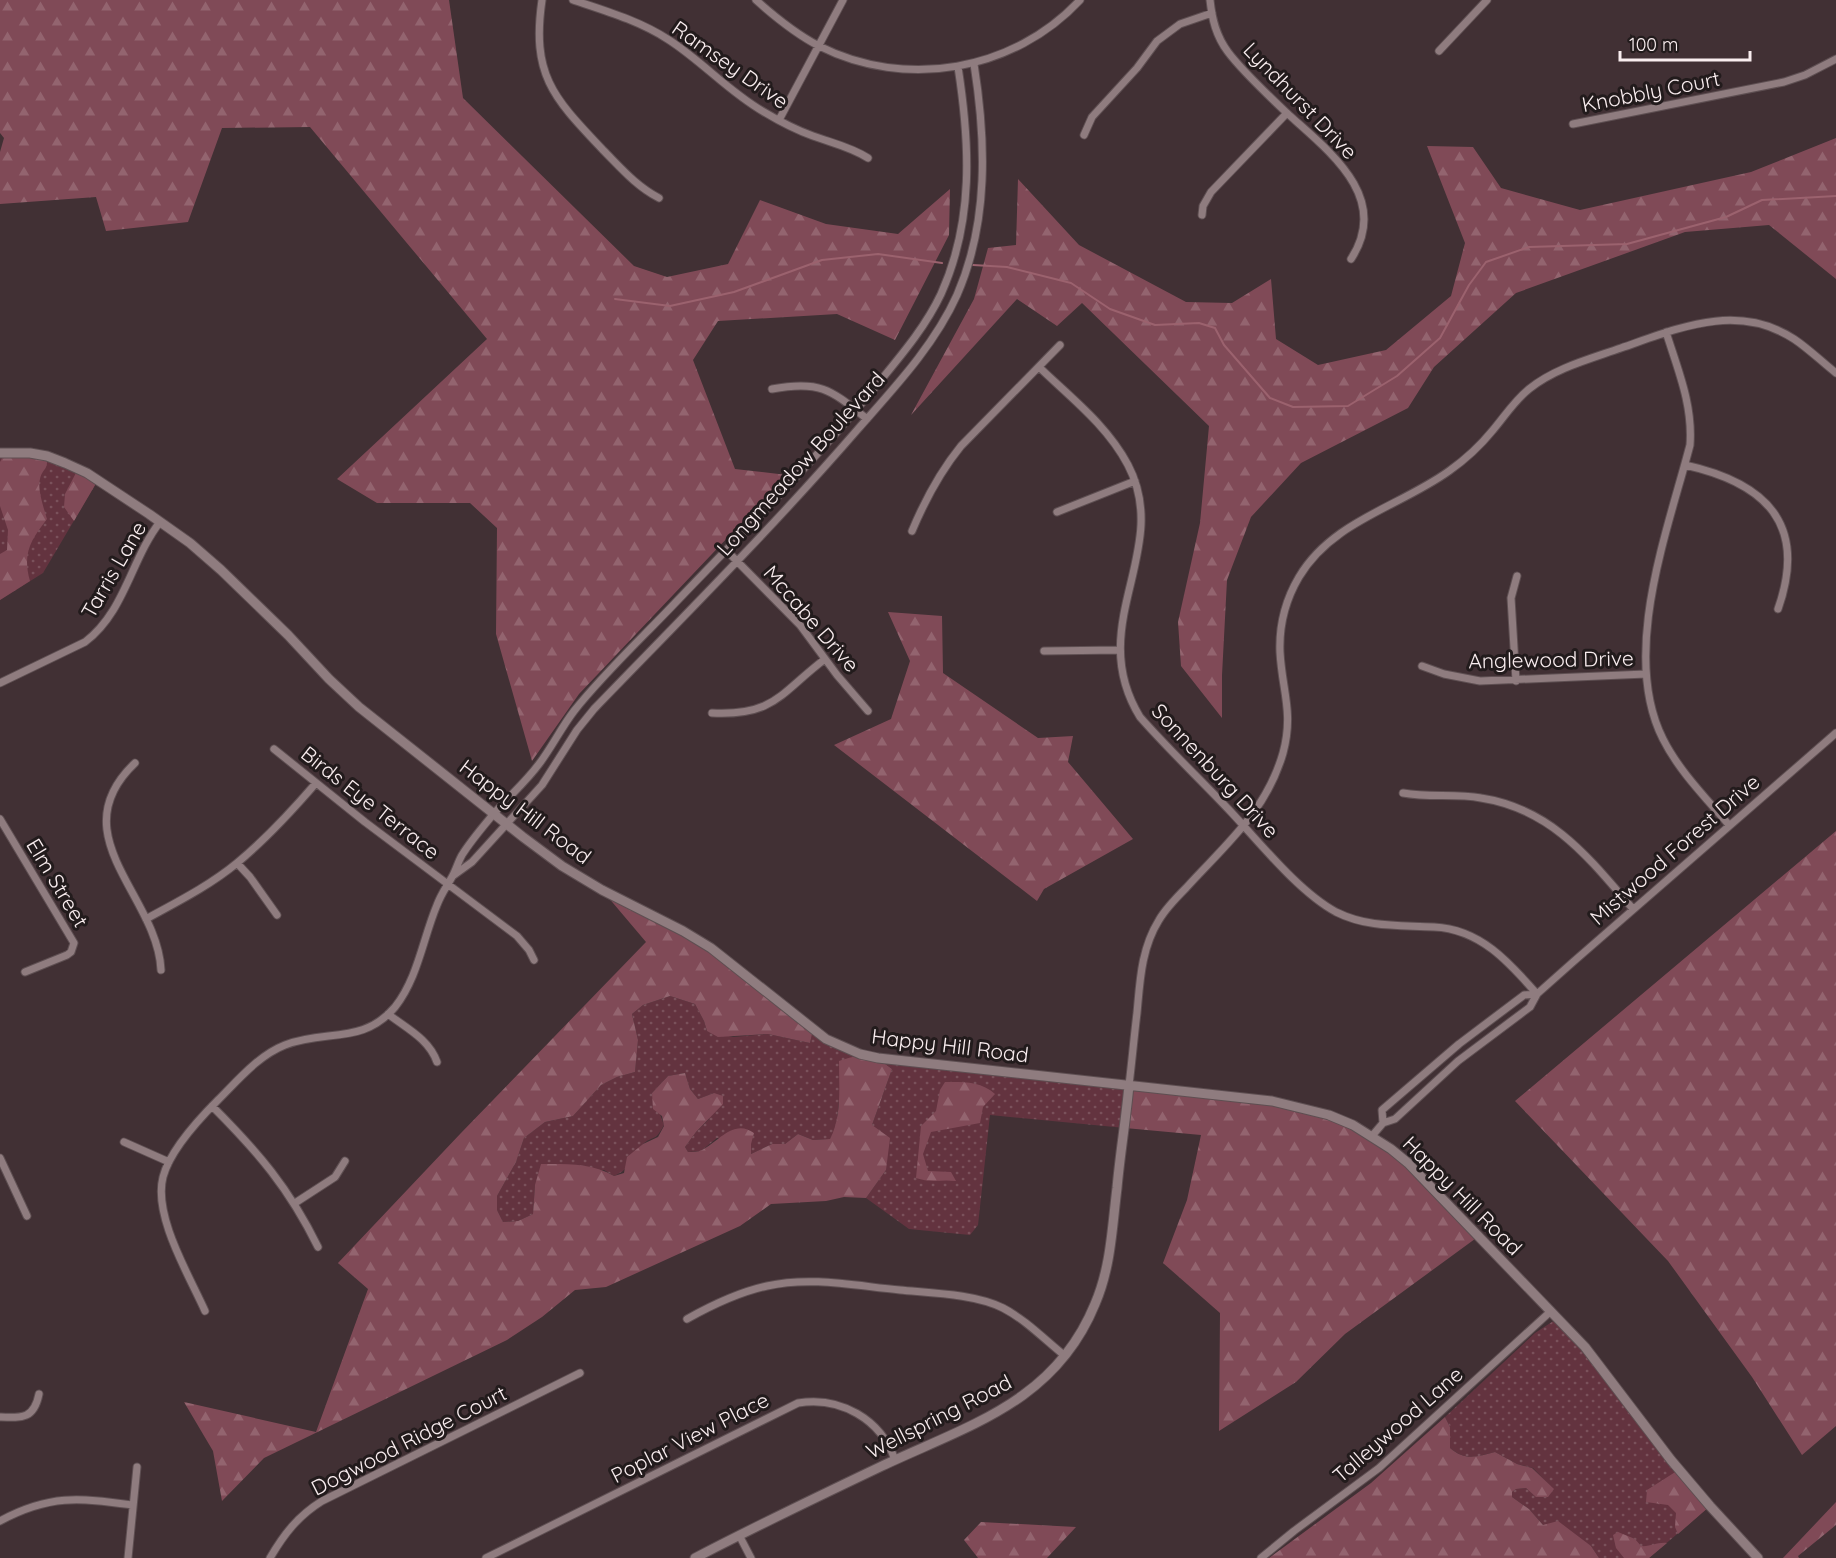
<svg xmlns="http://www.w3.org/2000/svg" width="1836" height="1558" font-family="Quicksand,sans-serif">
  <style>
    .grass { fill: url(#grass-dots) }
    .forest { fill: url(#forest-firs) }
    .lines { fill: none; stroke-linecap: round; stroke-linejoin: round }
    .stream { stroke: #9b626e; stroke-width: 2 }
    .street-casing { stroke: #5e4f52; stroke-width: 9 }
    .secondary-casing { stroke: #5e4f52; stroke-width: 11 }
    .street { stroke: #8f7c7f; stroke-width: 7 }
    .secondary { stroke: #8f7c7f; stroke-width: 9 }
    .labels { text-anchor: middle; stroke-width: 6; stroke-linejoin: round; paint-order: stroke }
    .street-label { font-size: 21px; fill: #f9edef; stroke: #221b1c }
  </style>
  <defs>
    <pattern id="grass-dots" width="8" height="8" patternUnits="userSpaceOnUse" patternTransform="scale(1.5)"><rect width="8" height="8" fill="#63333f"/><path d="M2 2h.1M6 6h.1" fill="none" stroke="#7a515b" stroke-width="1.8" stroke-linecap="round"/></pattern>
    <pattern id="forest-firs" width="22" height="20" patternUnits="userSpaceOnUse" patternTransform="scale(1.5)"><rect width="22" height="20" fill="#804a57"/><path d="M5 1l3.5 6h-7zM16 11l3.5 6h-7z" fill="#93646f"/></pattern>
  </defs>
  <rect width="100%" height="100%" fill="#413034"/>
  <path class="grass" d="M0 453H30L98 480 43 573 0 600Z
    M670 996 695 1004 704 1021 707 1031 733 1037 768 1034 810 1043 813 1030 860 1054 839 1101 836 1128 830 1139 813 1140 798 1134 785 1144H772L751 1154V1144L717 1138 701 1151 688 1152 685 1147 696 1132 709 1119 714 1093 698 1099 690 1089 685 1073 668 1076 652 1093 664 1125C655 1142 654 1135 643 1144 631 1155 632 1169 614 1176L604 1170 535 1185 533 1214 518 1221 503 1222 497 1210V1196L516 1162 524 1138 545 1122 573 1116 601 1085 617 1077 635 1072 638 1040 632 1014 643 1005Z
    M878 1058 1129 1085 1125 1128 990 1115 978 1225 970 1235 909 1229 866 1198 886 1170 872 1125 892 1069Z
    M1558 1318 1710 1506 1649 1558H1599L1591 1546 1543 1525 1529 1509 1512 1497V1492L1516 1489 1526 1488 1537 1497 1553 1489 1533 1468 1517 1464 1495 1452C1476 1457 1466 1461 1450 1448V1427L1445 1417 1535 1333Z"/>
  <path class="forest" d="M0 0H449L463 98 634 266 667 277 728 264 760 200 826 224 898 234 950 189 949 235 895 340 837 314 718 321 693 360 735 469 787 475 579 694 532 761 496 634 497 528 470 503H377L337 479 487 339 310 127 222 128 188 222 106 231 96 197 0 204V152L4 138 0 133Z
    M1836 138V279L1769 225 1685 232 1516 293 1434 367 1408 408 1301 463 1251 517 1227 580 1222 675V718L1181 666 1178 622 1200 523 1209 426 1082 303 1057 326 1017 299 911 415 974 299 988 248 1016 245 1018 179 1079 245 1186 302 1232 303 1271 279 1276 339 1318 365 1386 350 1451 296 1465 243 1427 146 1473 147 1501 188 1580 210 1751 172Z
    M5 453 47 456C48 472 43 467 40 479 37 488 44 509 47 519 31 540 22 553 30 581L0 600V554L7 550 8 530 0 506V462Z
    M78 469 98 480 74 521 64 507 65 494Z
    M888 612 942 616 943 673 1038 738 1073 736 1068 762 1133 839 1044 889 1037 901 834 745 891 719 910 661Z
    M1836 831V1426L1802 1455 1752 1377 1668 1261 1515 1101Z
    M602 890 683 931 813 1030 810 1043 768 1034 718 1037 707 1031 704 1021 695 1004 670 996 643 1005 632 1014 638 1040 635 1072 617 1077 601 1085 573 1116 545 1122 524 1138 516 1162 497 1196V1210L503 1222 518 1221 533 1214 535 1185 541 1164C566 1164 593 1163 614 1176L624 1173 627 1157 643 1144 658 1137 664 1126 662 1116 653 1109 652 1093 668 1076 685 1073 690 1089 698 1099 714 1093 723 1096V1104L696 1132 685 1147 688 1152C692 1152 698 1152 702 1150 718 1142 734 1118 754 1133L751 1144V1154L772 1144H785L798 1134 813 1140 830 1139C842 1116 839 1087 839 1061 863 1053 871 1052 892 1069L872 1125 890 1138 886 1170 866 1198 844 1197 826 1201 771 1204 740 1226 606 1287 575 1290 542 1317 507 1340 264 1458 222 1501 213 1451 184 1402 316 1432 368 1289 338 1263 461 1133 646 942Z
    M945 1082C963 1082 981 1081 995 1094L983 1107 980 1123 931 1132 923 1154 928 1171 951 1172 956 1181C942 1179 930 1183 916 1178L921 1126 936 1111 940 1090Z
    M1129 1085 1217 1093 1329 1115 1391 1149 1479 1236 1345 1334 1296 1382 1219 1431 1220 1313 1163 1263 1187 1200 1201 1135 1125 1128Z
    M1445 1417 1450 1427V1448C1465 1461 1477 1457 1495 1452L1517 1464 1532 1468 1554 1489 1548 1497H1536L1526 1488 1516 1489 1512 1492V1497L1529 1509 1543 1525 1558 1521 1591 1546 1599 1558H1269L1371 1483Z
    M1680 1469 1710 1506 1678 1534 1675 1527 1676 1513 1668 1505 1646 1502 1647 1490Z
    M1836 1502V1525L1798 1556 1799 1558H1783Z
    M981 1522 1076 1527 1047 1558H978L964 1540Z
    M1618 1532 1635 1539 1641 1546C1650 1547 1657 1542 1667 1543L1649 1558H1624L1616 1548 1613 1535Z"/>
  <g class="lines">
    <path class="stream" d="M973 265 1007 267 1071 283 1110 309 1155 325 1199 323 1215 328 1224 345 1270 398 1293 407 1348 406 1397 376 1440 338 1469 285 1486 262 1529 247 1627 244 1726 217 1762 200 1836 196
      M615 299 670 306 734 292 822 260 878 254 942 263"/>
    <g class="street-casing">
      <path id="street" d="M542 0C531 76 554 98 603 150 621 168 636 186 659 198
        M573 0C606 11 640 21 669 40 703 62 729 92 764 112 779 121 796 130 813 136 832 143 851 147 868 158
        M756 0C775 17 796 34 819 46 906 90 1014 71 1080 0
        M1210 0C1212 19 1216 36 1228 52 1243 72 1270 97 1289 115 1330 152 1391 198 1351 259
        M1439 51 1487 0
        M779 120 843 0
        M1573 124 1784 82 1805 75 1836 59
        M1084 135 1092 117 1137 68 1157 41 1180 24 1212 13
        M1202 215 1203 206 1211 192 1287 113
        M1666 332C1678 370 1693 405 1690 445 1668 530 1620 654 1663 739 1679 771 1706 798 1729 825
        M1039 367C1070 397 1107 425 1128 465 1173 551 1083 624 1140 717 1169 750 1201 780 1231 812 1260 843 1299 892 1336 912 1368 928 1400 925 1434 927 1480 929 1509 962 1537 994
        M772 389C821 380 831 390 867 419
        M1685 465C1766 483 1808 524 1778 609
        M1057 512 1135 481
        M912 531C925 500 939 473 961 446L1060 345
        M726 550 800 625 837 675 868 711
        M1044 651 1119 650
        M1422 666 1444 674 1480 681 1646 674
        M1516 681 1511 598 1517 576
        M0 683 85 642C125 612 131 559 160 522
        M712 713C775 716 780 693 825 659
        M274 749 365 822 517 936 529 950 534 960
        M135 763C59 835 158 896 161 970
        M1403 793C1429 798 1455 793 1481 798 1552 809 1589 858 1633 909
        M0 819 74 943 71 952 67 955 25 972
        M237 863 250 877 277 915
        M454 875 472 862 542 785 577 730 594 709C683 617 774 526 858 429 894 388 934 346 957 295 989 222 986 140 974 64
        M146 919C177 902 209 886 237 863 266 839 291 812 316 783
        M388 1014C406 1028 429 1039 437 1062
        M1129 1085C1132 1061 1134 1037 1137 1013 1140 981 1141 949 1159 920 1166 908 1176 898 1186 888 1225 845 1266 812 1283 753 1294 712 1282 691 1280 652 1279 626 1286 599 1299 577 1332 521 1399 507 1449 471 1466 459 1480 446 1493 430 1505 416 1514 401 1529 389 1555 368 1590 359 1621 348 1679 328 1737 302 1794 339 1809 349 1822 362 1836 373
        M212 1106C258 1152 289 1188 318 1247
        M1383 1123 1382 1110 1459 1044 1524 995 1537 994
        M1372 1136 1383 1123 1395 1119 1458 1061 1530 1007 1537 994 1573 962 1836 733
        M124 1142 169 1162
        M0 1158 27 1216
        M295 1203 335 1177 345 1161
        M205 1311C189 1275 153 1216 163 1177 170 1150 199 1119 218 1100 238 1080 259 1055 285 1045 326 1029 363 1045 395 1007 418 978 423 938 437 905 441 894 447 886 452 877 456 870 458 862 462 855 470 842 481 829 491 817 506 799 525 783 539 764 552 747 561 728 574 711 605 672 643 637 677 601 743 532 811 465 872 391 897 360 924 330 941 294 974 221 970 144 958 67
        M687 1319C712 1305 739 1292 767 1286 811 1276 856 1286 900 1290 931 1293 975 1294 1003 1308 1026 1320 1045 1340 1065 1356
        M0 1417C22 1418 34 1419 39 1394
        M0 1521C50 1494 79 1498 133 1505
        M739 1535 751 1558
        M128 1558 137 1467
        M270 1558C284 1534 298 1516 322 1501L580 1373
        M486 1558 798 1403C840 1396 881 1419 895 1460
        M1261 1558 1294 1531 1379 1468 1551 1311"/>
    </g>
    <g class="secondary-casing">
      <path id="secondary" d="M0 453H30L47 456 65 463 87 473 149 514 190 543 221 570 288 635 329 679 359 707 523 837 562 866 602 890 683 931 711 948 826 1039 860 1054 878 1058 1272 1101 1329 1115 1353 1125 1391 1149 1408 1163 1585 1347 1671 1460 1710 1506 1758 1558
        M695 1558C756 1526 819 1496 882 1466 969 1425 1055 1402 1095 1304 1111 1267 1112 1228 1117 1188 1120 1154 1126 1119 1129 1085"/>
    </g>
    <use href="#street" class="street"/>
    <use href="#secondary" class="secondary"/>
  </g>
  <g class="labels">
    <g class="street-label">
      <text transform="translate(730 65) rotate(35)" y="7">Ramsey Drive</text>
      <text transform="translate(1651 92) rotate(-11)" y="7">Knobbly Court</text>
      <text transform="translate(1300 101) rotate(46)" y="7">Lyndhurst Drive</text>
      <text transform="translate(801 464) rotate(-48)" y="7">Longmeadow Boulevard</text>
      <text transform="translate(114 570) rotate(-60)" y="7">Tarris Lane</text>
      <text transform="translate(811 619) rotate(49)" y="7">Mccabe Drive</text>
      <text transform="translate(1551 660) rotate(-1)" y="7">Anglewood Drive</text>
      <text transform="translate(1215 771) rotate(47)" y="7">Sonnenburg Drive</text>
      <text transform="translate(370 803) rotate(38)" y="7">Birds Eye Terrace</text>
      <text transform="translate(525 812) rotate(37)" y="7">Happy Hill Road</text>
      <text transform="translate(1675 850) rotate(-41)" y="7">Mistwood Forest Drive</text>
      <text transform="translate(57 883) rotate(59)" y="7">Elm Street</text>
      <text transform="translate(950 1046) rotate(7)" y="7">Happy Hill Road</text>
      <text transform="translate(1462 1196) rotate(45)" y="7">Happy Hill Road</text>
      <text transform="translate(939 1417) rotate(-27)" y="7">Wellspring Road</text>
      <text transform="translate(1398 1425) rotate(-41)" y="7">Talleywood Lane</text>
      <text transform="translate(690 1438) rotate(-27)" y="7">Poplar View Place</text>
      <text transform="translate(409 1441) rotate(-27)" y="7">Dogwood Ridge Court</text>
    </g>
  </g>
  <path d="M1620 51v9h130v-9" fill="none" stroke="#f9edef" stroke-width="3"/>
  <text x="1629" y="51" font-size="18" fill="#f9edef" stroke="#221b1c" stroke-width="4.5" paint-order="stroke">100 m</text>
</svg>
